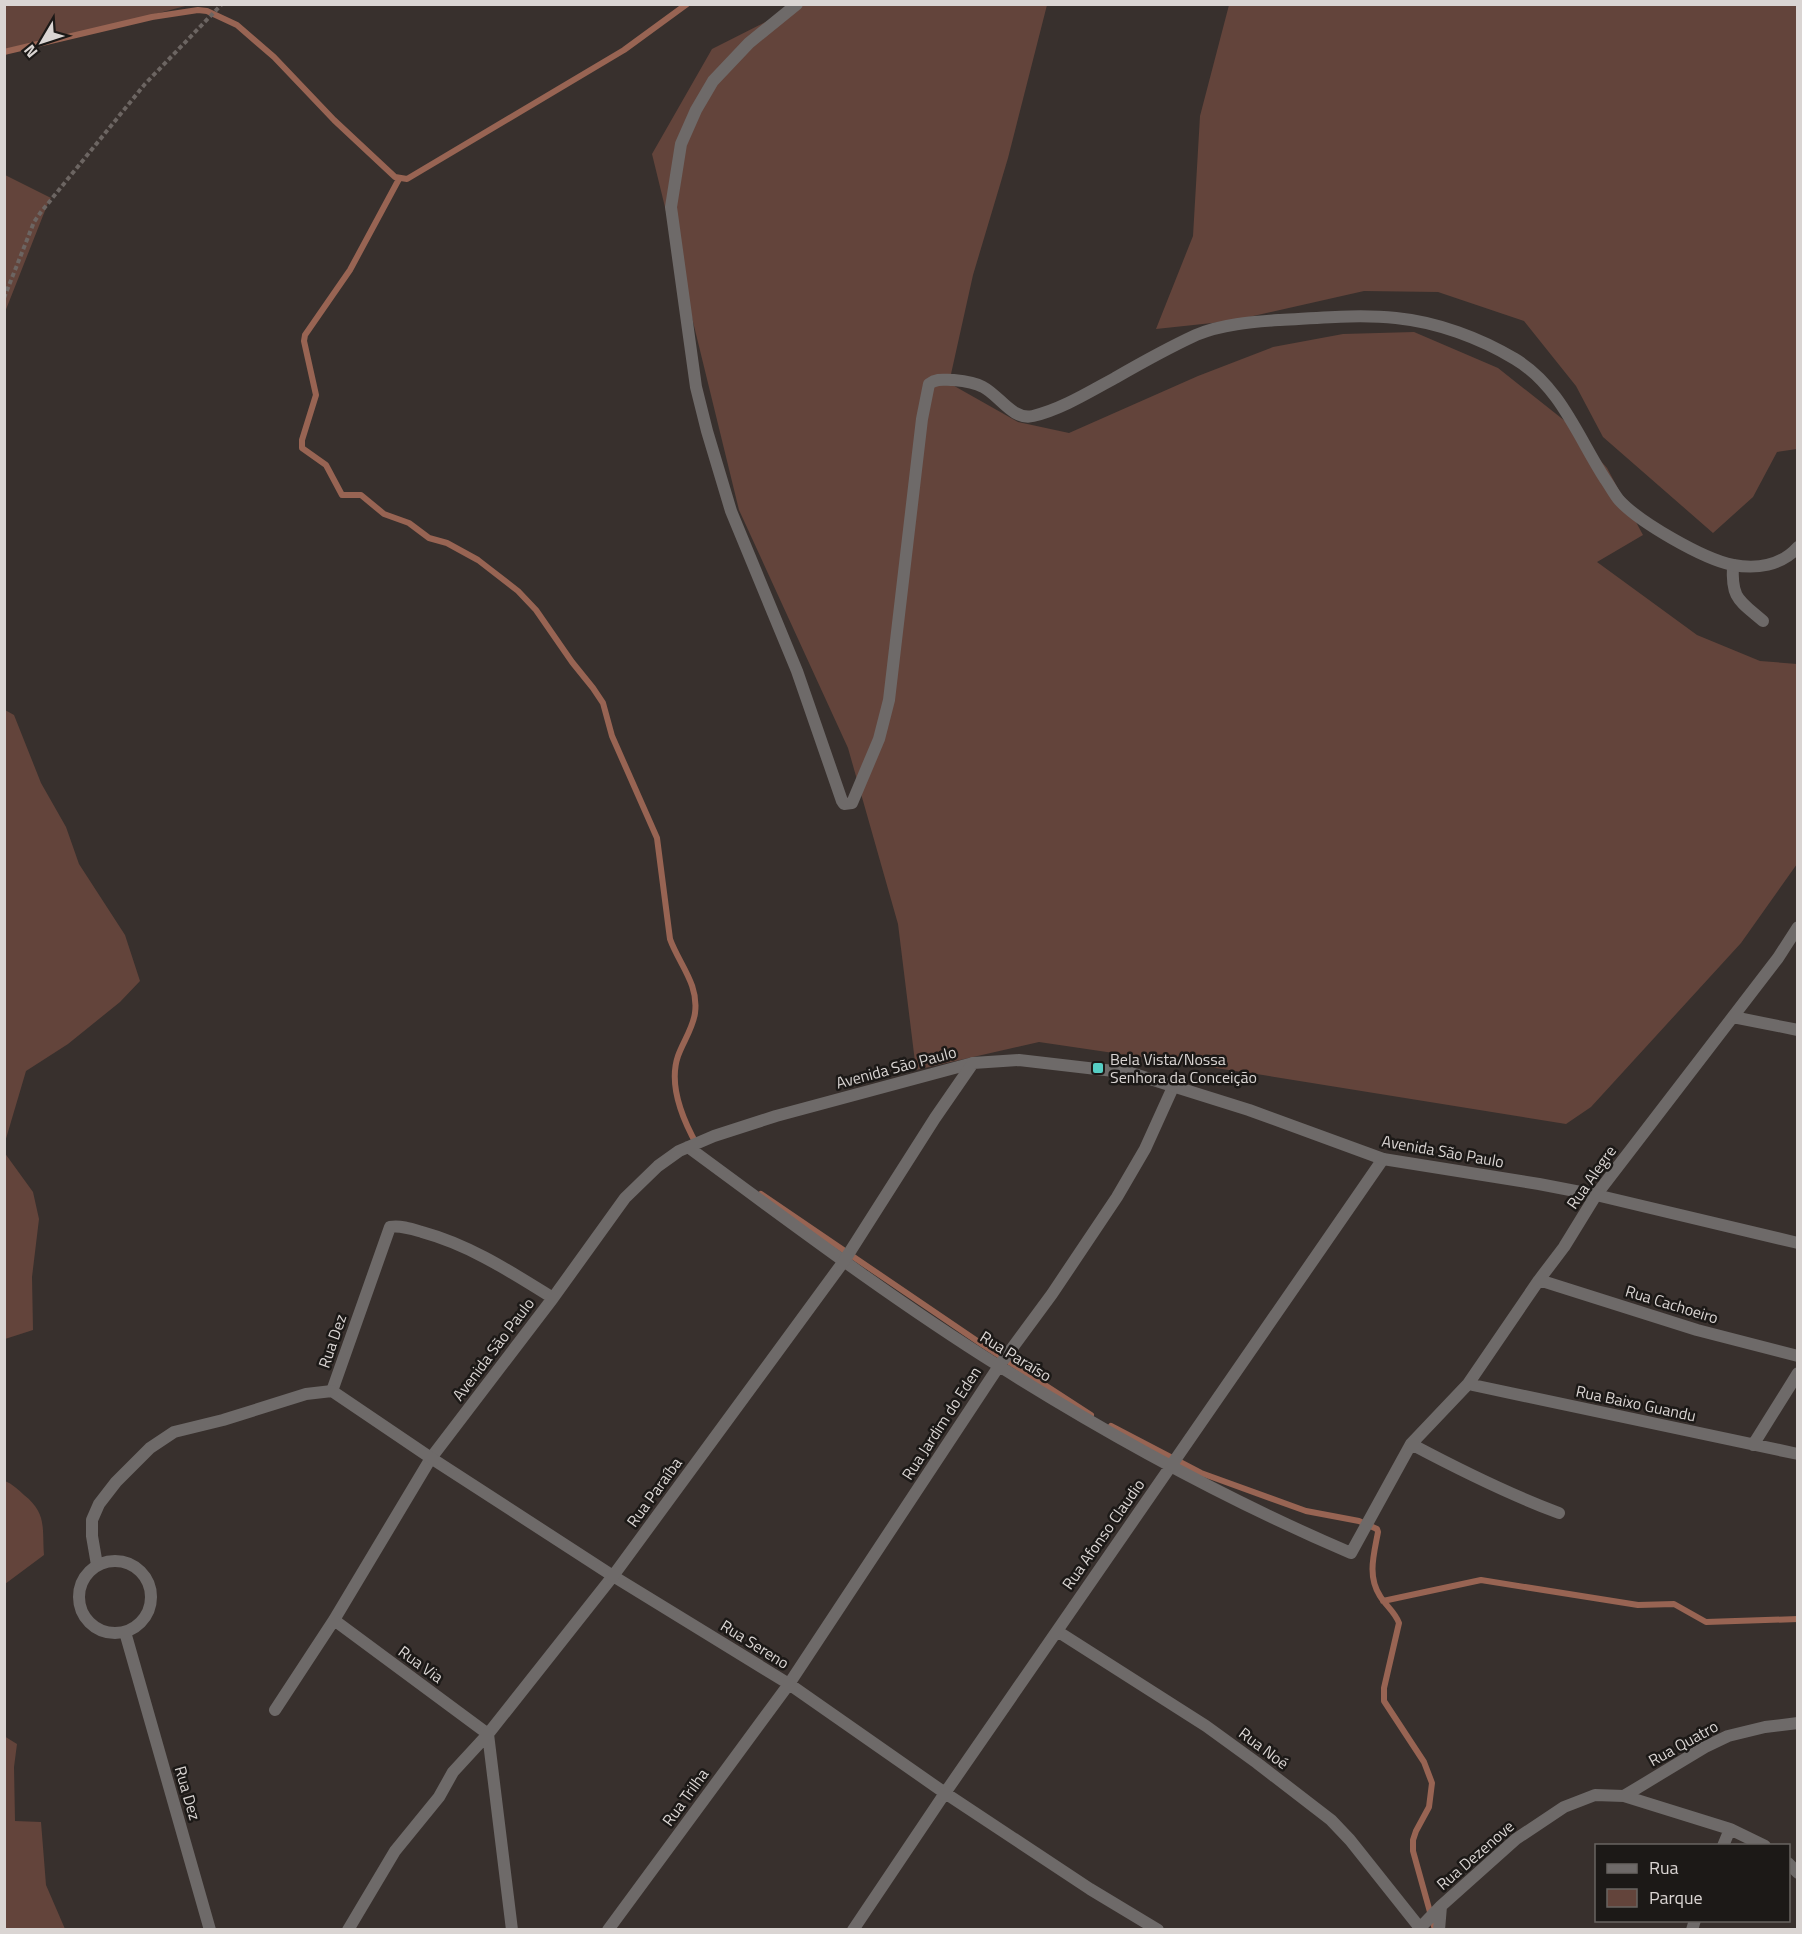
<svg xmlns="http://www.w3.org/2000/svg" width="1802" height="1934" font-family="'Titillium Web',sans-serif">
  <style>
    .green { fill: #63443b }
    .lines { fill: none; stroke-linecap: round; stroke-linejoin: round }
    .stream { stroke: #986453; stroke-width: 6 }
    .path { stroke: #6c6562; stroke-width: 4; stroke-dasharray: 4.5 3; stroke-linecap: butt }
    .service { stroke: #6e6a69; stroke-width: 12 }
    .minor { stroke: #6e6a69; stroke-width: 12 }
    .tertiary { stroke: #6e6a69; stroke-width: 12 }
    .poi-dot { fill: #56cec4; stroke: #1c1917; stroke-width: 2 }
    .labels { text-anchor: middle; stroke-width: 5; stroke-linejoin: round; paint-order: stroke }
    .poi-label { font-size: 16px; fill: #dad5d3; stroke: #1c1917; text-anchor: start }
    .street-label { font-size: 16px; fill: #dad5d3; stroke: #1c1917 }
  </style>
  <rect width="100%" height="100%" fill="#38302d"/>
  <path class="green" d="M5 4H189V5L5 54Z
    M799 5H1047L1008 158 973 275 949 383 1018 422 1069 433 1198 376 1273 347 1343 334 1414 332 1498 368 1565 421 1607 468 1643 535 1597 562 1697 635 1760 661 1797 664V864L1741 943 1591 1107 1566 1124 1263 1075 1039 1042 916 1070 898 924 848 748 739 510 652 154 712 49Z
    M1229 5H1797V449L1777 452 1753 497 1713 533 1603 437 1576 386 1524 321 1438 292 1364 291 1231 321 1156 329 1193 236 1200 116Z
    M5 175 51 198 48 203 5 312Z
    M5 710 14 715 41 783 66 827 79 864 125 935 140 981 120 1002 68 1044 26 1071 5 1142Z
    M4 1152 33 1192 39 1219 32 1277 33 1330 5 1339Z
    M5 1481C12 1484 18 1489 24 1495 47 1513 42 1528 44 1555L5 1584Z
    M4 1736 17 1744 14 1767 15 1821 41 1822 46 1885 65 1929H5Z"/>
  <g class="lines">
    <path class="stream" d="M4 52 152 17 198 10 207 11 237 25 274 57 334 120 395 177 407 179 624 50 687 4
      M399 179 350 270 305 335 304 341 316 395 302 440V448L326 465 342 495H361L384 514 409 523 429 538 447 543 478 560 518 591 536 610 572 662 593 688 603 703 612 736 657 838 670 939C679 964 699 984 695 1013 693 1028 683 1042 678 1056 668 1085 683 1120 697 1145
      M761 1194 983 1345 1091 1415
      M1111 1426 1201 1473 1306 1511 1359 1521 1377 1529 1378 1532C1374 1554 1367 1576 1380 1596 1386 1606 1395 1612 1399 1623L1384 1688V1701L1424 1762 1432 1783 1429 1807 1416 1831 1413 1840V1851L1435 1930
      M1383 1601 1481 1580 1638 1605 1674 1604 1706 1622 1798 1619"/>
    <path class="path" d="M4 298 34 222 41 212 145 84 222 4"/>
    <path class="service" d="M1733 565C1731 599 1739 600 1763 621"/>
    <path class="minor" d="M797 4 749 43 713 81 696 110 681 144 671 207 696 387 707 431 731 511 797 671 842 801 844 804 852 803 879 739 889 700 922 419 929 384C937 378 944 380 953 380 963 381 974 382 983 387 999 395 1013 421 1033 416 1062 409 1089 392 1115 378 1141 363 1168 348 1196 335 1222 324 1252 322 1280 320 1318 318 1359 314 1396 318 1437 322 1480 338 1515 359 1560 386 1578 437 1605 479 1610 486 1614 494 1619 500 1639 522 1703 559 1733 565 1756 569 1781 566 1798 547
      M1733 1017 1798 1030
      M688 1147C790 1222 892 1299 999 1366 1112 1437 1229 1501 1351 1553L1411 1444 1468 1384 1539 1280 1564 1247 1596 1195 1778 958 1798 927
      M1539 1280 1697 1330 1798 1356
      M1468 1384 1798 1454
      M332 1391 390 1227C400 1225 412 1229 422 1232 470 1245 511 1272 553 1298
      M1411 1444C1460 1470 1508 1494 1559 1513
      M1753 1445 1798 1373
      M334 1620 488 1734 512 1930
      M1057 1631 1206 1726 1257 1763 1331 1820 1350 1840 1420 1928
      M275 1710 334 1620 431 1458 553 1298 625 1198 658 1166 679 1151 714 1136 776 1116 973 1063
      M1624 1796 1705 1747 1728 1736 1765 1727 1798 1723
      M1723 1846 1730 1829
      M1788 1863 1798 1873
      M348 1930 395 1851 439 1797 453 1772 488 1734 613 1576 789 1684 945 1793 1090 1889 1158 1930
      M608 1930 789 1684 999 1366 1052 1294 1117 1197 1145 1149 1174 1085
      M853 1930 945 1793 1383 1159
      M1418 1930 1441 1906 1516 1839 1564 1807 1595 1795 1624 1796 1730 1829 1765 1846
      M1439 1930 1441 1906
      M1692 1930 1695 1920"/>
    <path class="tertiary" d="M79 1597a36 36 0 1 1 72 0a36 36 0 1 1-72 0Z
      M97 1565 92 1536V1520L99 1504 116 1482 150 1448 174 1432 223 1420 306 1394 332 1391 431 1458 613 1576 844 1261 935 1118 973 1063 1019 1060 1131 1073 1249 1110 1383 1159 1539 1184 1596 1195 1798 1243
      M125 1632 210 1930"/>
  </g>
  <rect class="poi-dot" x="1092" y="1062" width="12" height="12" rx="3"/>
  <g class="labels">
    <g class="poi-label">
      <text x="1110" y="1065">Bela Vista/Nossa<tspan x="1110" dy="18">Senhora da Conceição</tspan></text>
    </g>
    <g class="street-label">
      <text transform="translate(896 1067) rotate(-15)" y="6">Avenida São Paulo</text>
      <text transform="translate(1443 1151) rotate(10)" y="6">Avenida São Paulo</text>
      <text transform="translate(1591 1177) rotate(-55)" y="6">Rua Alegre</text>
      <text transform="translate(1672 1304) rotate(17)" y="6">Rua Cachoeiro</text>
      <text transform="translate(332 1341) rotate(-71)" y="6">Rua Dez</text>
      <text transform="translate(493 1349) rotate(-53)" y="6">Avenida São Paulo</text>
      <text transform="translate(1016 1356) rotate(32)" y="6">Rua Paraíso</text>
      <text transform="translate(1636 1403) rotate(12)" y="6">Rua Baixo Guandu</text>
      <text transform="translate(941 1423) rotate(-57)" y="6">Rua Jardim do Eden</text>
      <text transform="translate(654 1492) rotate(-54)" y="6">Rua Paraíba</text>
      <text transform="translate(1103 1534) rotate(-55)" y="6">Rua Afonso Claudio</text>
      <text transform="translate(755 1644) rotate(32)" y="6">Rua Sereno</text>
      <text transform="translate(421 1664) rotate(36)" y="6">Rua Via</text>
      <text transform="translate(1683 1743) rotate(-29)" y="6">Rua Quatro</text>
      <text transform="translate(1264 1748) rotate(37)" y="6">Rua Noé</text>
      <text transform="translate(188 1793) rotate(74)" y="6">Rua Dez</text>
      <text transform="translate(685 1797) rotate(-54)" y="6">Rua Trilha</text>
      <text transform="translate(1475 1855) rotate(-41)" y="6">Rua Dezenove</text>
    </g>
  </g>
  <rect width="1802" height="1934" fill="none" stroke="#dad5d3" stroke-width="12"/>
  <rect x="1595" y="1844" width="195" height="78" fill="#1c1917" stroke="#686462" stroke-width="1.5"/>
  <rect x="1607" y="1864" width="30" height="9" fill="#6e6a69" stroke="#686462" stroke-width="1.5"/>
  <text x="1649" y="1874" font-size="18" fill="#dad5d3">Rua</text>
  <rect x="1607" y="1889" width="30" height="18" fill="#63443b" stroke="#686462" stroke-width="1.5"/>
  <text x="1649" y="1904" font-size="18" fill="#dad5d3">Parque</text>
  <g transform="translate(42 42) rotate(231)" stroke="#1c1917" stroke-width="4.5" paint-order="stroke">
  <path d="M0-4.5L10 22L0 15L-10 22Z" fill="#dad5d3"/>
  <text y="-9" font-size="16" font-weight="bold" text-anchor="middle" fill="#dad5d3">N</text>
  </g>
</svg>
